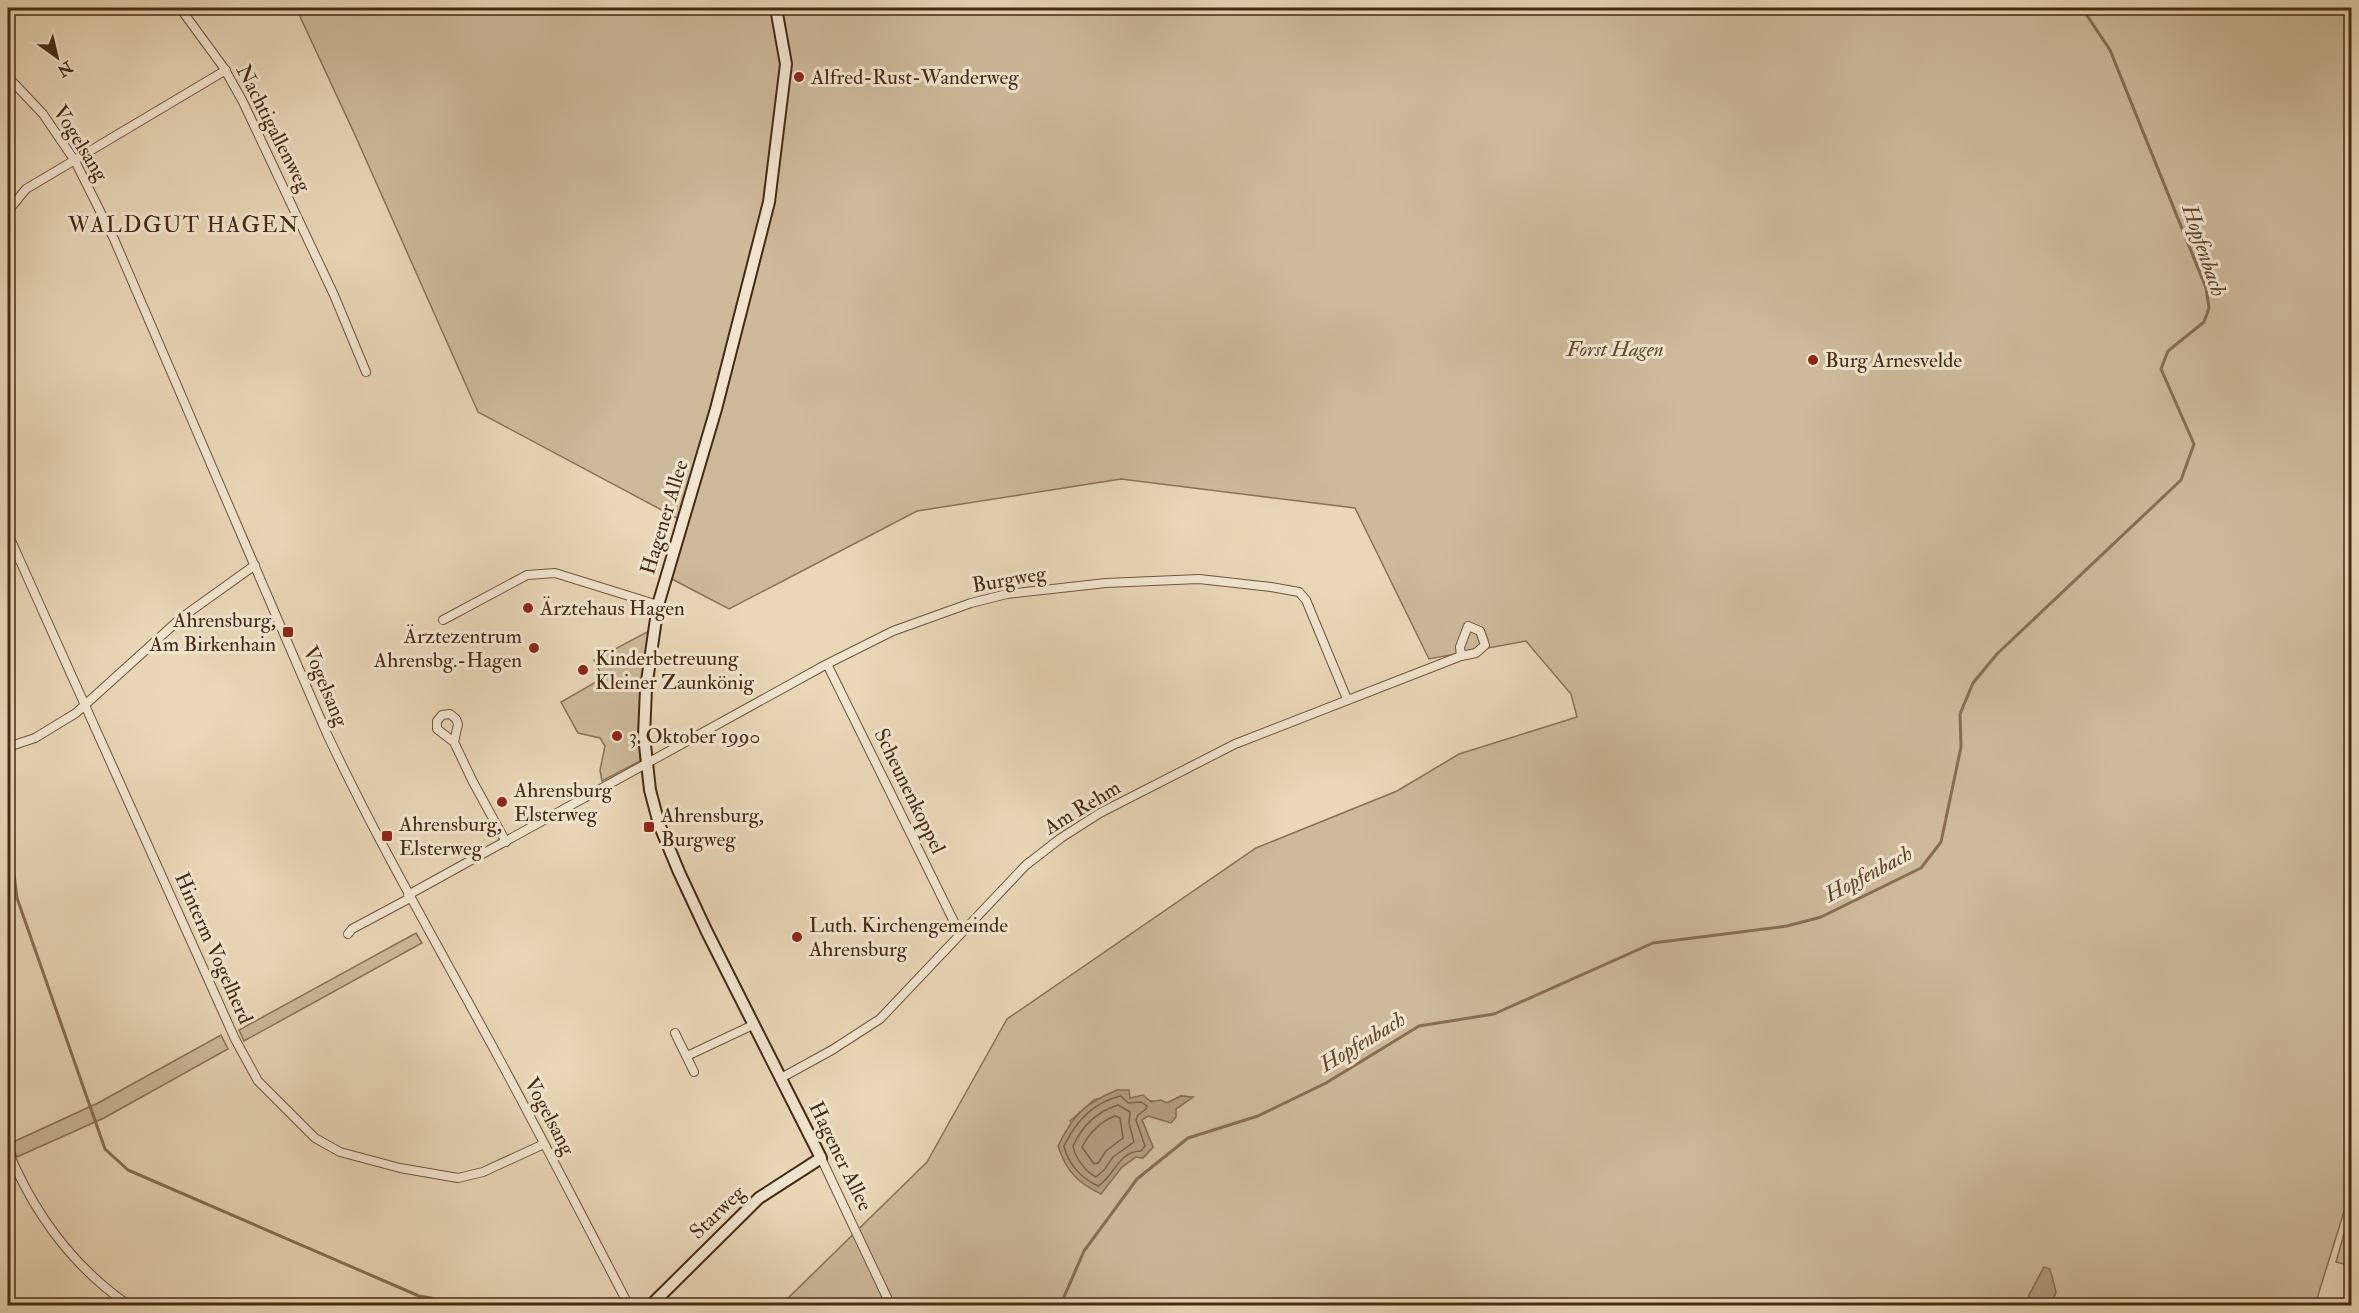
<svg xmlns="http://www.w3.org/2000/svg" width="2359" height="1313" font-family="'IM FELL Double Pica',serif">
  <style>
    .green { fill: #cdba9b; stroke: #8a7257; stroke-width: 1.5; fill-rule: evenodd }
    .water { fill: #b29c7f; stroke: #876e54; stroke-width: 1.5 }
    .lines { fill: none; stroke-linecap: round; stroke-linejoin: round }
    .shore { stroke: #7c6349; stroke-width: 1.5 }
    .stream { stroke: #876e54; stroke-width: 3 }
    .street-casing { stroke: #70553c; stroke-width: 10 }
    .secondary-casing { stroke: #472a13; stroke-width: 14 }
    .street { stroke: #f1e5d0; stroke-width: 8 }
    .secondary { stroke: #f1e5d0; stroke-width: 10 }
    .rail-casing { stroke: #472a13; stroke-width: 5 }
    .rail { stroke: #f1e5d0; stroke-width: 3; stroke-dasharray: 9; stroke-linecap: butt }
    .poi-dot { fill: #8f2418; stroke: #f1e5d0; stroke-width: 2 }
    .labels { text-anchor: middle; stroke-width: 6; stroke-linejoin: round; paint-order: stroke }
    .poi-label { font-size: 21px; fill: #472a13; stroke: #f1e5d0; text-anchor: start }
    .street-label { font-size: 21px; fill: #472a13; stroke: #f1e5d0 }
    .park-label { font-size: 21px; font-style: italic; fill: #62472e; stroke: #f1e5d0 }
    .neighbourhood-label { font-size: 22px; letter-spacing: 1.5px; fill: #472a13; stroke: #f1e5d0 }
    .water-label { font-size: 22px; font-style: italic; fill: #62462e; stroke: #f1e5d0 }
  </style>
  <rect width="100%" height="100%" fill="#e9d7b7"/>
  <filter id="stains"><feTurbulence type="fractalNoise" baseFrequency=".00333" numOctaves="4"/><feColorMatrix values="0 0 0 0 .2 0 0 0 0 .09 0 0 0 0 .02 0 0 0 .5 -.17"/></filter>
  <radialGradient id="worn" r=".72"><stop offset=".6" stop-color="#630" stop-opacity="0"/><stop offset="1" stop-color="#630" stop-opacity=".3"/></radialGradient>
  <path class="green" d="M296 8H2344L2352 15V1186L2315 1305H2051L2056 1292 2029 1295V1306L781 1305 927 1162 1007 1019 1256 848 1397 791 1459 754 1577 717 1571 694 1526 641 1429 659 1355 508 1121 479 917 511 729 609 670 578 686 523 478 412 355 135ZM1181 1096 1192 1097 1176 1109 1148 1116 1142 1120 1153 1147 1143 1158 1136 1157 1122 1167 1070 1121 1095 1099 1130 1098 1167 1103Z
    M651 630 639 738 640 761 602 781 600 770 605 746 600 738 578 733 561 702 603 678 594 660Z
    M416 933 422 943 244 1041 239 1030Z
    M221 1035 228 1049 104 1118 17 1157 11 1143 98 1103Z
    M2351 1209 2352 1266H2351L2336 1262Z"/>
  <path class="water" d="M1117 1090H1129L1130 1098 1143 1095 1151 1102 1161 1100 1167 1103 1181 1096 1193 1097 1176 1109V1117L1171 1123 1148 1116 1142 1120 1153 1147 1143 1158 1136 1157 1122 1167 1101 1194C1078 1183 1066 1171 1058 1146 1073 1115 1084 1104 1117 1090Z
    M2044 1267 2050 1269 2056 1292 2051 1305H2029V1295Z"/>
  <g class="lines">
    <path class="shore" d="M1121 1096 1128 1103 1141 1102 1147 1106 1146 1109 1138 1115 1136 1120 1145 1146 1141 1151C1118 1151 1114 1177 1098 1186 1082 1179 1068 1164 1064 1146 1076 1121 1093 1102 1121 1096Z
      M1118 1105 1130 1112 1129 1123 1134 1142 1113 1157 1104 1170 1096 1177C1086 1172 1075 1158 1073 1146 1082 1126 1096 1112 1118 1105Z
      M1115 1116 1120 1118 1123 1138 1106 1151 1098 1163 1094 1164 1082 1147C1089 1133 1101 1121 1115 1116Z"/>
    <path class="stream" d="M8 827 17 898 105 1149 128 1170 419 1296 477 1306
      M1060 1306 1084 1251 1137 1179 1188 1138 1258 1116 1326 1083 1419 1026 1494 1014 1653 943 1787 926 1821 917 1921 868 1941 842 1961 747 1960 714 1973 683 1997 654 2181 480 2194 444 2161 369 2168 351 2204 322 2209 308 2206 288 2110 50 2082 8"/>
    <g class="street-casing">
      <path id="street" d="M180 8 224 68 243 102 334 295 366 372
        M8 77 43 114 75 161 114 239 327 734C380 847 443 954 502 1064 545 1144 587 1225 629 1306
        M8 211 26 189 226 70
        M8 534 235 1039 258 1081 315 1138 340 1152 400 1168 458 1178 483 1172 544 1144
        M443 620 527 575 555 573 658 605
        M827 664 960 934
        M454 742 437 729V721L442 715 450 714 456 719 458 724 454 742 473 782 506 842
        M8 747 35 738 76 713 181 618 255 565
        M408 895 827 664 893 631 971 603 1007 594 1106 583 1199 579 1271 587 1299 592 1306 600 1347 699
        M348 934 352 929 410 898
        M675 1033 694 1072
        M687 1056 753 1025
        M781 1078 832 1050 880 1019 1026 865 1061 838 1100 813 1235 744 1461 656 1476 653 1485 645 1480 631 1468 626 1460 647 1461 656
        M8 1151C34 1213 74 1268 130 1306
        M821 1158 891 1306"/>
    </g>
    <g class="secondary-casing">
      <path id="secondary" d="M650 1306 759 1198 821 1158 706 930 679 872 659 824 650 790 644 736 646 688 658 605 716 409 769 202 786 64 776 8"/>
    </g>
    <use href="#street" class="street"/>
    <use href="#secondary" class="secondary"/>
    <g class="rail-casing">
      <path id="rail" d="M2350 1306 2352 1302"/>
    </g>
    <use href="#rail" class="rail"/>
  </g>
  <g class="poi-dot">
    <circle cx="799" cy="77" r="6"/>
    <circle cx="1813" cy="360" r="6"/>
    <circle cx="528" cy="608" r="6"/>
    <rect x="282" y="626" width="12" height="12" rx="3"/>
    <circle cx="534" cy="648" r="6"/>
    <circle cx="583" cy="670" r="6"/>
    <circle cx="617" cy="736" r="6"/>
    <circle cx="502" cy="802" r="6"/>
    <rect x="643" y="821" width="12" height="12" rx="3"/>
    <rect x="381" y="830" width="12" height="12" rx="3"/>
    <circle cx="797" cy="937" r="6"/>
  </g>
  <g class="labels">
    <g class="poi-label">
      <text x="811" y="84">Alfred-Rust-Wanderweg</text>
      <text x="1825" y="367">Burg Arnesvelde</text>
      <text x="540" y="615">Ärztehaus Hagen</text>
      <text x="276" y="627" text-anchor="end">Ahrensburg,<tspan x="276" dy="24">Am Birkenhain</tspan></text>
      <text x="522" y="643" text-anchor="end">Ärztezentrum<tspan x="522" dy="24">Ahrensbg.-Hagen</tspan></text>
      <text x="595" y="665">Kinderbetreuung<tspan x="595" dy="24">Kleiner Zaunkönig</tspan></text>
      <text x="629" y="743">3. Oktober 1990</text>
      <text x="514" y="797">Ahrensburg<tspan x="514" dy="24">Elsterweg</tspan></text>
      <text x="661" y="822">Ahrensburg,<tspan x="661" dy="24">Burgweg</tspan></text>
      <text x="399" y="831">Ahrensburg,<tspan x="399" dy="24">Elsterweg</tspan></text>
      <text x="809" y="932">Luth. Kirchengemeinde<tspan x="809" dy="24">Ahrensburg</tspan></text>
    </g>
    <g class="street-label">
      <text transform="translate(274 128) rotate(63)" y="7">Nachtigallenweg</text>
      <text transform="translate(81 143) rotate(58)" y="7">Vogelsang</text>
      <text transform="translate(664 517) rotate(-73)" y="7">Hagener Allee</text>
      <text transform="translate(1009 579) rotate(-10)" y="7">Burgweg</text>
      <text transform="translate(326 686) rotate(67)" y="7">Vogelsang</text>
      <text transform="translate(910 791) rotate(64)" y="7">Scheunenkoppel</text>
      <text transform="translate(1082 807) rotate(-31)" y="7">Am Rehm</text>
      <text transform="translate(214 948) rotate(66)" y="7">Hinterm Vogelherd</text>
      <text transform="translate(550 1116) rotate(62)" y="7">Vogelsang</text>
      <text transform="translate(841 1156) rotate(64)" y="7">Hagener Allee</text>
      <text transform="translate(717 1212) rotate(-44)" y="7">Starweg</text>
    </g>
    <g class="park-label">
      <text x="1615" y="356">Forst Hagen</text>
    </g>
    <g class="neighbourhood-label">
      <text x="184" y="232">WALDGUT HAGEN</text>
    </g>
    <g class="water-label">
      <text transform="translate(2205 250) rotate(71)" y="8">Hopfenbach</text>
      <text transform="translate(1868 873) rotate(-28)" y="8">Hopfenbach</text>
      <text transform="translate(1362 1041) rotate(-31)" y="8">Hopfenbach</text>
    </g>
  </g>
  <rect width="2359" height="1313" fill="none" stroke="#e9d7b7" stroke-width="30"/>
  <rect x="9" y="9" width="2341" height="1295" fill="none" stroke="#472a13" stroke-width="3"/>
  <rect x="15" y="15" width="2329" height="1283" fill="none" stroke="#472a13" stroke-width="1.5"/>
  <g transform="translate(57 57) rotate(146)" stroke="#f1e5d0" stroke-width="4.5" paint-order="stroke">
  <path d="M0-4.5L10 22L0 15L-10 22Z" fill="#472a13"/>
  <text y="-9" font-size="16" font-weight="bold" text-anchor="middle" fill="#472a13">N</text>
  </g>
  <rect width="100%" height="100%" filter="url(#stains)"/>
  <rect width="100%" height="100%" fill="url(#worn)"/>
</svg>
